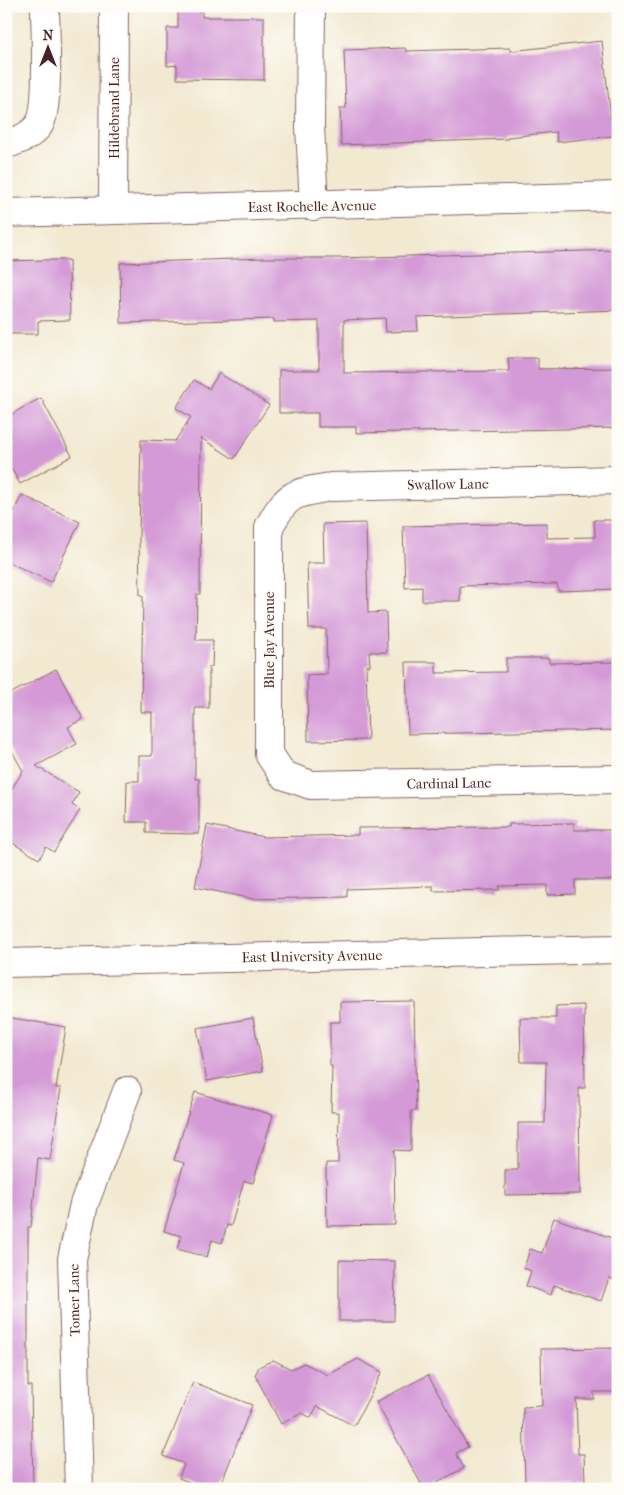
<svg xmlns="http://www.w3.org/2000/svg" width="624" height="1495" font-family="'IM FELL French Canon',serif">
  <style>
    .building { fill: #d49ad7 }
    .lines { fill: none; stroke-linecap: round; stroke-linejoin: round }
    .minor-casing { stroke: #856665; stroke-width: 30 }
    .minor { stroke: #fff; stroke-width: 28 }
    .labels { text-anchor: middle; stroke-width: 4; stroke-linejoin: round; paint-order: stroke }
    .street-label { font-size: 14px; fill: #4a1f2b; stroke: #fdfcf7 }
  </style>
  <rect width="100%" height="100%" fill="#fdfcf7"/>
  <filter id="ink" filterUnits="userSpaceOnUse"><feTurbulence type="fractalNoise" baseFrequency=".02" numOctaves="2"/><feDisplacementMap in="SourceGraphic" scale="10" xChannelSelector="R" yChannelSelector="G"/><feConvolveMatrix kernelMatrix="1 2 1 2 8 2 1 2 1" color-interpolation-filters="sRGB"/></filter>
  <filter id="wash" filterUnits="userSpaceOnUse"><feTurbulence type="fractalNoise" baseFrequency=".0096" numOctaves="4" result="noise"/><feDisplacementMap in="SourceGraphic" scale="20" xChannelSelector="R" yChannelSelector="G"/><feGaussianBlur stdDeviation="1.12" result="paint"/><feColorMatrix in="noise" values="0 0 0 0 0 0 0 0 0 0 0 0 0 0 0 0 0 1.4 0 .05"/><feComposite in="paint" operator="in"/></filter>
  <g filter="url(#wash)">
    <rect width="100%" height="100%" fill="#f2e9d1"/>
    <g id="blocks">
      <path class="building" d="M178 11H202V17H264V80L177 79V65L167 66V28H178Z
        M602 41 613 136 557 142 556 132 508 137V139L341 145 340 108H346L344 50 405 48 406 51 510 48V51Z
        M618 250V310L417 317 418 331 386 332 385 318 344 320V373L509 371 508 358H538V369L618 368V428L356 433V427H318V413H279V370H319V321L274 322V319L121 323 120 263 263 258H339Z
        M45 260H69L70 320 38 321V334H6V261Z
        M219 373 269 405 234 459 201 438 200 594H197L196 640H213L212 667H209V708H195V779H199V834L146 833V822H126L127 781H139V756H152V712H141L143 595H140L139 536 141 440 175 441 191 417 176 408 194 380 209 389Z
        M41 398 72 456 20 484 6 459V417Z
        M22 495 80 522 51 582 6 561V527Z
        M594 520H618V589L558 591 557 584 460 586V601H422V587L405 588 403 526 547 523V538L595 537Z
        M366 523 368 613 386 612 387 652H369L370 666H366L368 740 308 741 307 675 327 674 326 629H309L307 563H324L323 524Z
        M506 658H549V663L618 662V730L408 734 406 662H436V673L506 672Z
        M56 669 83 719 68 727 77 744 36 766 79 792 72 805 80 810 54 852 46 847 39 859 6 839V798L23 771 6 740V696Z
        M574 823V830H618V880H575V894L547 895V885L499 886V890L433 891V886L347 889V897L253 899 195 887 207 825 264 837 358 835V828L509 827V824Z
        M414 1001 416 1111H411V1151L394 1150 395 1225 327 1226 326 1163H338L339 1112H331L332 1066H330V1022H340V1002Z
        M584 1005 585 1088H579L580 1194 505 1195V1170H518V1123H545L546 1062H521L520 1018H556V1006Z
        M6 1017 66 1027 56 1088H61L50 1160 38 1158 31 1227H28V1386H31L33 1489H6Z
        M253 1018 263 1071 207 1081 197 1028Z
        M195 1092 273 1115 253 1183 244 1181 231 1226 227 1225 222 1243 212 1240 207 1257 177 1249 181 1236 164 1231 184 1163 174 1160Z
        M554 1218 618 1240V1281L609 1278 601 1301 554 1285 551 1295 526 1286 531 1271 524 1268 530 1249 542 1253Z
        M339 1260 395 1261 394 1321H339Z
        M618 1348V1392H594V1399H576L578 1454H584L585 1482 525 1484 523 1407 542 1406 541 1349Z
        M358 1359 382 1372 354 1426 317 1406 311 1418 302 1413 281 1424 255 1375 259 1367 273 1360 291 1369 304 1363 328 1375Z
        M428 1375 468 1447 456 1453 464 1468 424 1489 376 1402Z
        M193 1382 252 1405 219 1489H207L179 1478 184 1464 163 1456Z"/>
    </g>
  </g>
  <g filter="url(#ink)">
    <use href="#blocks" fill-opacity="0" stroke="#856665" stroke-width="1"/>
    <g class="lines">
      <g class="minor-casing">
        <path id="minor" d="M311 6 310 126 314 206
          M6 144C18 141 31 136 39 125 50 108 45 30 45 6
          M113 210 114 6
          M6 213 618 196
          M618 480 331 487C294 493 287 493 269 527V754L283 775 311 785 618 779
          M6 963 618 949
          M79 1489 72 1259 84 1204 127 1091"/>
      </g>
      <use href="#minor" class="minor"/>
    </g>
  </g>
  <g class="labels">
    <g class="street-label">
      <text transform="translate(114 108) rotate(-90)" y="5">Hildebrand Lane</text>
      <text transform="translate(312 206) rotate(-1)" y="5">East Rochelle Avenue</text>
      <text transform="translate(448 484) rotate(-1)" y="5">Swallow Lane</text>
      <text transform="translate(269 640) rotate(-90)" y="5">Blue Jay Avenue</text>
      <text transform="translate(449 783) rotate(-1)" y="5">Cardinal Lane</text>
      <text transform="translate(312 956) rotate(-1)" y="5">East University Avenue</text>
      <text transform="translate(74 1300) rotate(-91)" y="5">Tomer Lane</text>
    </g>
  </g>
  <rect width="624" height="1495" fill="none" stroke="#fdfcf7" stroke-width="25"/>
  <g transform="translate(48 48)" stroke="#fdfcf7" stroke-width="4" paint-order="stroke">
  <path d="M0-4L9 19L0 12L-9 19Z" fill="#4a1f2b"/>
  <text y="-8" font-size="14" font-weight="bold" text-anchor="middle" fill="#4a1f2b">N</text>
  </g>
</svg>
